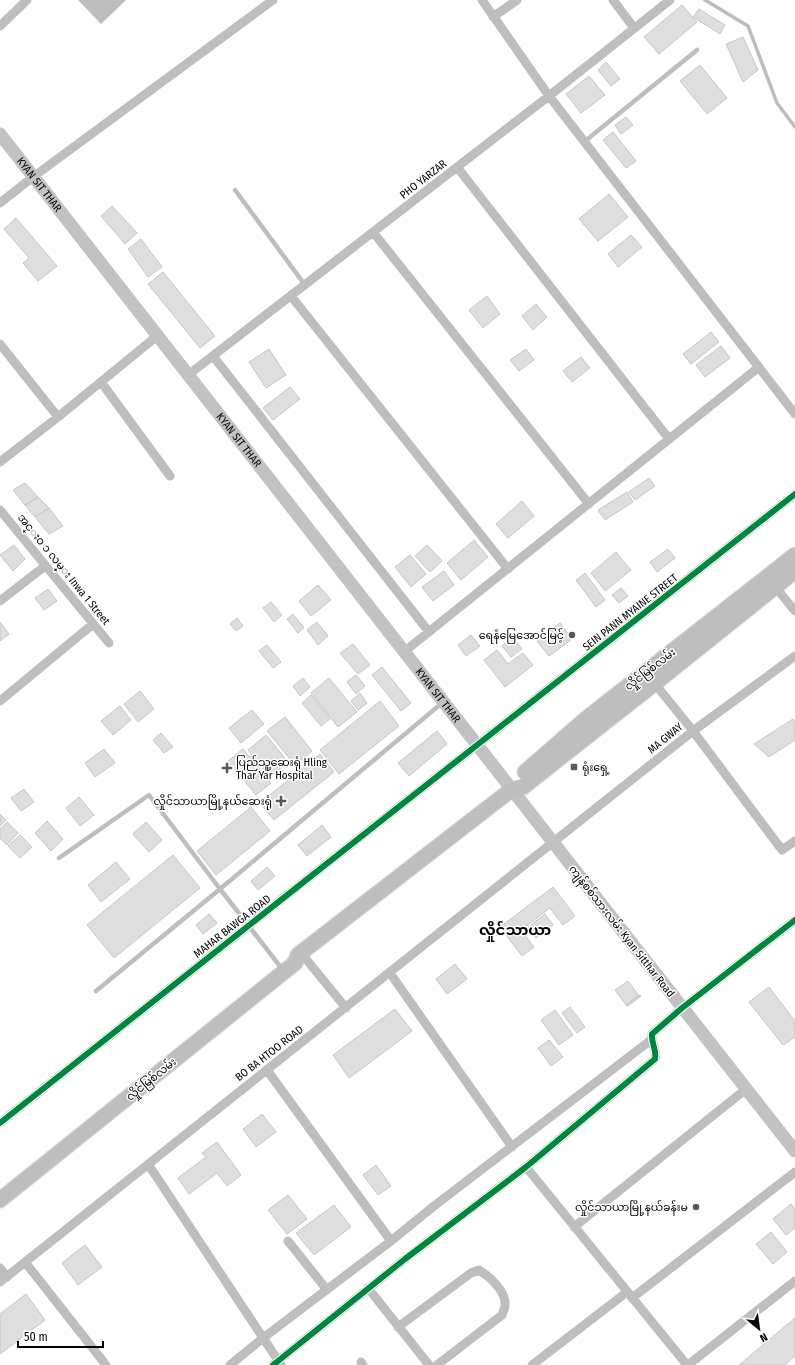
<svg xmlns="http://www.w3.org/2000/svg" width="795" height="1365" font-family="'Fira Sans Condensed','Noto Sans Myanmar',sans-serif">
  <style>
    .water { fill: #bdbdbd }
    .lines { fill: none; stroke-linecap: round; stroke-linejoin: round }
    .stream { stroke: #bdbdbd; stroke-width: 3.5 }
    .building { fill: #dedede; stroke: #c6c6c6 }
    .primary-casing { stroke: #dbdbdb; stroke-width: 17 }
    .service { stroke: #bebebe; stroke-width: 4.5 }
    .minor { stroke: #bebebe; stroke-width: 9 }
    .secondary { stroke: #c2c2c2; stroke-width: 13 }
    .primary { stroke: #bebebe; stroke-width: 15 }
    .cycleway-casing { stroke: #fff; stroke-width: 8 }
    .cycleway { stroke: #00873e; stroke-width: 6 }
    .poi-dot { fill: #595959; stroke: #fff; stroke-width: 1.5 }
    .labels { text-anchor: middle; stroke-width: 3; stroke-linejoin: round; paint-order: stroke }
    .street-label { font-size: 11px; fill: #000; stroke: #fff }
    .poi-label { font-size: 11px; fill: #000; stroke: #fff; text-anchor: end }
    .district-label { font-size: 15px; font-weight: bold; fill: #000; stroke: #fff }
  </style>
  <rect width="100%" height="100%" fill="#fff"/>
  <path class="water" d="M78 0H126L101 24Z"/>
  <g class="lines">
    <path class="stream" d="M705 0 748 26 777 103 795 127"/>
  </g>
  <path class="building" d="M682 5 697 22 659 54 644 37Z
    M699 9 725 25 720 34 693 17Z
    M743 37 758 70 743 82 726 44Z
    M606 62 620 79 611 86 598 70Z
    M700 65 727 98 707 114 680 81Z
    M589 76 605 95 581 113 566 94Z
    M626 117 633 125 621 134 615 125Z
    M613 132 636 161 626 168 603 140Z
    M609 194 628 217 598 241 579 219Z
    M112 206 137 233 125 244 101 216Z
    M16 218 57 266 38 281 23 263 29 258 4 229Z
    M631 235 642 247 618 267 608 254Z
    M141 239 162 267 148 277 128 249Z
    M163 272 215 336 200 348 148 284Z
    M487 296 500 314 483 328 469 310Z
    M536 304 547 317 533 330 522 316Z
    M711 332 719 342 691 364 683 354Z
    M721 346 730 358 705 377 696 365Z
    M269 349 286 375 266 388 249 362Z
    M526 349 534 360 519 371 510 360Z
    M581 357 590 368 572 382 563 371Z
    M290 387 300 399 273 420 263 408Z
    M649 478 655 486 635 500 629 492Z
    M25 483 38 497 25 505 13 490Z
    M627 492 633 502 605 520 598 510Z
    M38 497 49 508 35 517 25 505Z
    M522 501 534 516 508 538 496 524Z
    M49 508 63 526 49 534 35 517Z
    M474 540 488 557 461 580 447 563Z
    M14 545 25 559 13 571 0 555Z
    M427 545 442 561 430 572 415 556Z
    M668 549 675 558 657 572 650 562Z
    M616 552 631 570 605 591 591 573Z
    M410 555 426 574 411 587 395 567Z
    M444 571 454 585 433 601 422 587Z
    M585 573 605 600 596 607 576 580Z
    M318 585 331 600 311 616 299 601Z
    M621 588 628 596 619 603 612 595Z
    M48 589 57 601 44 610 35 598Z
    M271 602 282 615 274 622 263 608Z
    M293 614 304 628 298 633 287 619Z
    M237 618 243 626 236 631 230 624Z
    M0 622 9 634 0 641Z
    M317 622 328 636 318 645 307 630Z
    M560 623 572 639 549 656 537 641Z
    M471 635 480 646 466 656 458 645Z
    M513 637 522 649 511 657 502 646Z
    M353 644 370 665 358 674 340 653Z
    M267 645 281 662 273 668 259 651Z
    M497 650 508 664 523 653 533 665 505 687 484 660Z
    M382 667 411 703 401 711 372 675Z
    M356 675 365 686 356 694 347 682Z
    M303 678 310 687 300 696 293 686Z
    M329 678 357 712 338 727 311 693Z
    M140 691 154 709 138 722 124 704Z
    M360 693 367 703 358 710 351 701Z
    M311 695 330 719 321 726 302 703Z
    M380 701 399 726 339 774 320 750Z
    M120 706 131 720 113 735 101 721Z
    M252 710 264 724 241 743 229 728Z
    M285 717 312 751 295 765 267 731Z
    M793 719 795 723V740L769 757 754 744Z
    M437 731 447 744 409 776 398 763Z
    M161 733 173 747 164 753 153 740Z
    M266 735 288 762 270 777 248 750Z
    M104 749 115 763 95 777 85 763Z
    M243 749 271 783 256 795 228 761Z
    M320 754 334 772 274 820 260 803Z
    M24 789 34 802 21 811 11 798Z
    M79 797 94 815 80 826 66 808Z
    M251 807 270 831 216 875 197 851Z
    M0 814 6 820 0 826Z
    M47 821 63 839 51 851 35 833Z
    M7 822 18 833 7 845 0 838V829Z
    M146 822 162 840 149 852 133 834Z
    M322 825 331 837 307 856 298 845Z
    M20 835 32 847 20 858 8 846Z
    M173 855 200 888 114 958 87 925Z
    M116 862 130 879 101 902 88 885Z
    M267 867 275 876 258 890 251 881Z
    M553 887 575 916 563 925 550 908 521 930 534 947 522 956 500 927Z
    M209 914 217 923 203 934 196 925Z
    M545 914 553 925 536 938 528 927Z
    M455 964 467 979 447 994 436 979Z
    M628 981 639 996 626 1005 615 990Z
    M769 987 795 1021V1037L783 1045 749 1002Z
    M640 995 641 996 628 1006 626 1005Z
    M570 1007 585 1027 577 1033 562 1013Z
    M395 1009 412 1031 349 1078 333 1055Z
    M555 1010 573 1035 559 1045 541 1020Z
    M549 1040 563 1057 551 1066 538 1048Z
    M262 1114 276 1132 256 1147 243 1129Z
    M217 1142 241 1175 227 1186 217 1173 189 1194 178 1178 206 1157 202 1153Z
    M376 1165 391 1186 378 1195 363 1175Z
    M288 1195 307 1219 287 1234 268 1210Z
    M791 1204 795 1209V1228L786 1235 773 1219Z
    M334 1205 351 1227 314 1255 296 1233Z
    M771 1232 787 1252 773 1264 756 1244Z
    M85 1245 102 1267 78 1285 62 1263Z
    M26 1294 45 1320 0 1354V1314Z
    M795 1318V1356L785 1365H739Z"/>
  <g class="lines">
    <g class="primary-casing">
      <path id="primary" d="M525 772 587 718 795 555
        M0 1200 295 963 298 955 511 790 523 787 655 683 795 571"/>
    </g>
    <path class="service" d="M584 142 697 50
      M235 190 305 285
      M59 858 149 795 220 889 442 703
      M96 991 220 889 283 970"/>
    <path class="minor" d="M482 0 549 96 795 414
      M613 0 634 28
      M493 17 517 0
      M0 26 27 0
      M457 167 669 439
      M0 203 33 177 273 0
      M373 232 589 504
      M291 296 508 569
      M0 344 58 417
      M213 356 429 632
      M188 375 549 96 670 0
      M101 382 170 476
      M0 462 58 417 157 336
      M0 510 109 643
      M772 583 795 611
      M0 601 45 566
      M405 651 759 367
      M652 680 693 731 782 850 795 841
      M0 701 93 624
      M301 953 346 1008
      M390 973 512 1147
      M267 1070 391 1241
      M0 1123C264 912 530 704 795 494
      M148 1164 281 1365
      M526 1167 687 1365
      M574 1227 746 1089
      M288 1241 327 1290
      M25 1262 106 1365
      M0 1268 7 1277
      M0 1282 693 731 795 656
      M368 1288 429 1365
      M632 1298 795 1172
      M398 1327 471 1273 479 1270C490 1277 506 1291 505 1305 505 1308 503 1312 502 1315L437 1365
      M361 1362 363 1365
      M230 1365 263 1338 391 1241 434 1206 651 1040
      M273 1365 405 1259 526 1167 655 1059C657 1050 651 1043 652 1034L682 1008 795 920
      M532 1365 627 1292
      M688 1365 795 1281"/>
    <path class="secondary" id="s1" d="M0 134C266 473 529 813 795 1151"/>
    <use href="#primary" class="primary"/>
    <g class="cycleway-casing">
      <path id="cycleway" d="M0 1123C264 912 530 704 795 494
        M273 1365 405 1259 526 1167 655 1059C657 1050 651 1043 652 1034L682 1008 795 920"/>
    </g>
    <use href="#cycleway" class="cycleway"/>
  </g>
  <g class="poi-dot">
    <circle cx="572" cy="635" r="4"/>
    <rect x="570" y="763" width="8" height="8" rx="2"/>
    <path d="M225 762h4v4h4v4h-4v4h-4v-4h-4v-4h4z"/>
    <path d="M279 795h4v4h4v4h-4v4h-4v-4h-4v-4h4z"/>
    <circle cx="696" cy="1207" r="4"/>
  </g>
  <g class="labels">
    <g class="street-label">
      <text transform="translate(423 179) rotate(-38)" y="4">PHO YARZAR</text>
      <text dy="4" stroke="none"><textPath href="#s1" startOffset="64">KYAN SIT THAR</textPath></text>
      <text dy="4" stroke="none"><textPath href="#s1" startOffset="388">KYAN SIT THAR</textPath></text>
      <text transform="translate(64 569) rotate(51)" y="4">အင္းဝ ၁ လမ္း Inwa 1 Street</text>
      <text transform="translate(630 612) rotate(-38)" y="4">SEIN PANN MYAINE STREET</text>
      <text transform="translate(650 669) rotate(-38)" y="4">လှိုင်မြစ်လမ်း</text>
      <text dy="4" stroke="none"><textPath href="#s1" startOffset="712">KYAN SIT THAR</textPath></text>
      <text transform="translate(665 738) rotate(-39)" y="4">MA GWAY</text>
      <text transform="translate(232 926) rotate(-38)" y="4">MAHAR BAWGA ROAD</text>
      <text transform="translate(622 931) rotate(52)" y="4">ကျန်စစ်သားလမ်း Kyan Sitthar Road</text>
      <text transform="translate(269 1053) rotate(-38)" y="4">BO BA HTOO ROAD</text>
      <text transform="translate(151 1079) rotate(-39)" y="4">လှိုင်မြစ်လမ်း</text>
    </g>
    <g class="poi-label">
      <text x="564" y="639">ရေနံမြေအောင်မြင့်</text>
      <text x="236" y="766" text-anchor="start">ပြည်သူ့ဆေးရုံ Hling<tspan x="236" dy="13">Thar Yar Hospital</tspan></text>
      <text x="582" y="771" text-anchor="start">ရုံးရှေ့</text>
      <text x="272" y="805">လှိုင်သာယာမြို့နယ်ဆေးရုံ</text>
      <text x="688" y="1211">လှိုင်သာယာမြို့နယ်ခန်းမ</text>
    </g>
    <g class="district-label">
      <text x="515" y="935">လှိုင်သာယာ</text>
    </g>
  </g>
  <g transform="translate(759 1329) rotate(151)" stroke="#ffffff" stroke-width="3" paint-order="stroke">
  <path d="M0-3L7 15L0 10L-7 15Z" fill="#000000"/>
  <text y="-6" font-size="11" font-weight="bold" text-anchor="middle" fill="#000000">N</text>
  </g>
  <path d="M18 1341v6h85v-6" fill="none" stroke="#000000" stroke-width="2"/>
  <text x="24" y="1341" font-size="12" fill="#000000" stroke="#ffffff" stroke-width="3" paint-order="stroke">50 m</text>
</svg>
